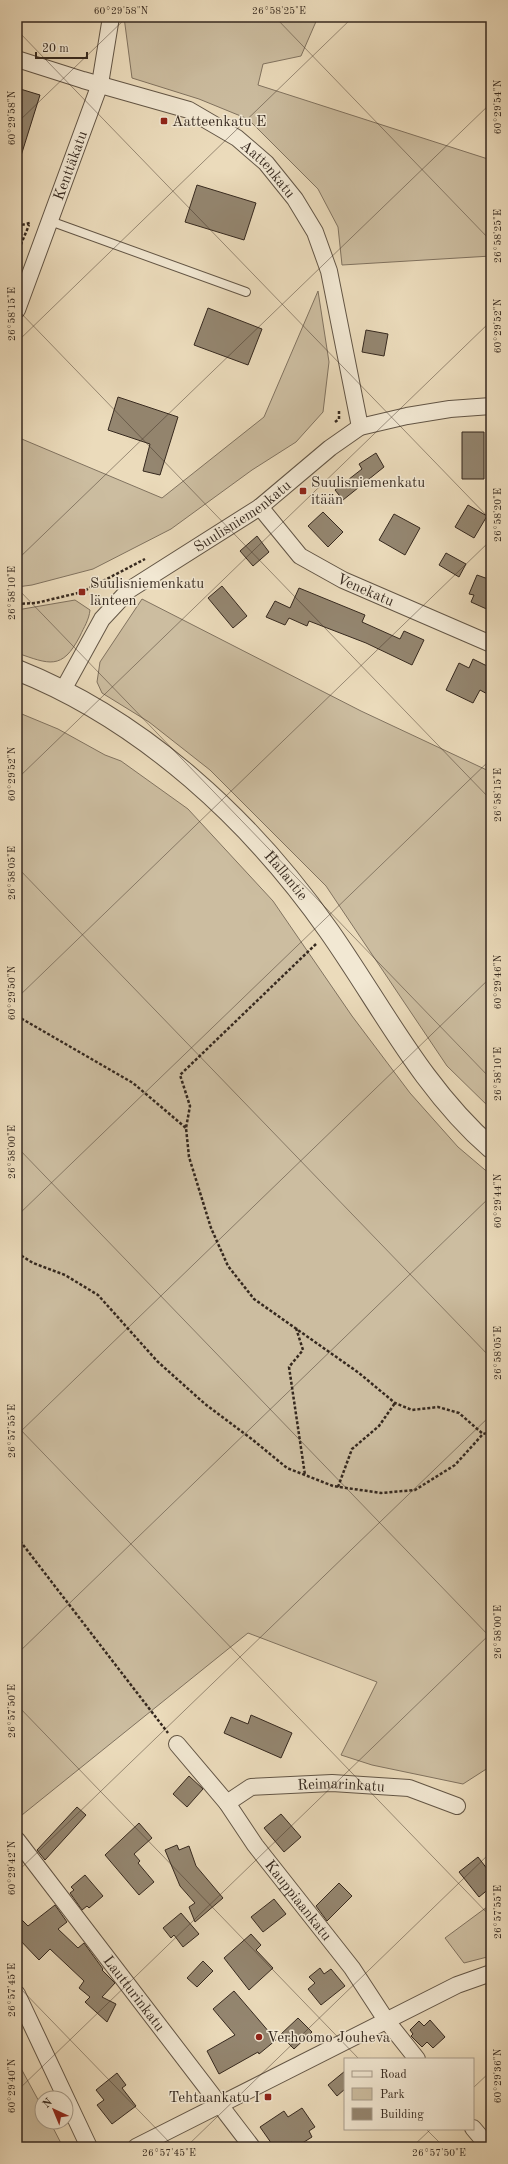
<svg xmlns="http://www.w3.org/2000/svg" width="508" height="2164" font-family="'Old Standard TT',serif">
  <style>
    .green { fill: #ccbda0; stroke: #817360 }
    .building { fill: #948670; stroke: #36291f }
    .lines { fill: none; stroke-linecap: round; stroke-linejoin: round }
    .service-casing { stroke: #635646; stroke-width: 10 }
    .minor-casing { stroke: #635646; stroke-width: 18 }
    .tertiary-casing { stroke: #635646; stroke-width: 22 }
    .path { stroke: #36291f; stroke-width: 2.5; stroke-dasharray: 3 2; stroke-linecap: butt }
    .service { stroke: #f2e8d3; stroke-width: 8 }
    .minor { stroke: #f2e8d3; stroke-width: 16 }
    .tertiary { stroke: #f2e8d3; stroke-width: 20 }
    .ticks { fill: none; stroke: #36291f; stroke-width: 1; stroke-opacity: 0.45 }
    .poi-dot { fill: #8f2418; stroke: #f2e8d3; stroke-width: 1.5 }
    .labels { text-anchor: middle; stroke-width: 3; stroke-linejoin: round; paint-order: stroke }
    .poi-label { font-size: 15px; fill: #36291f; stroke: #f2e8d3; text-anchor: start }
    .street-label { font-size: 15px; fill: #36291f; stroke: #f2e8d3 }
    .neatline { fill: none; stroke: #36291f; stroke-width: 1.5 }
    .ticks-label { font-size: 10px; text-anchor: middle; fill: #36291f }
  </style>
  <rect width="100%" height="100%" fill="#ebdbbb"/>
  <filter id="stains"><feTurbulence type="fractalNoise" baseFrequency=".005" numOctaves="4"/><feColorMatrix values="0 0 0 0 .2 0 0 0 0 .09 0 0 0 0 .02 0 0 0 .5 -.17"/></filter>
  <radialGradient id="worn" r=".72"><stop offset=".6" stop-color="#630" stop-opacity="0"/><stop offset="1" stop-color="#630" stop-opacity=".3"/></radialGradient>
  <path class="green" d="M124 17H318L301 56 263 64 258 85 491 160V256L342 265 338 227 318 189 248 119 199 99 132 78Z
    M318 291 329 362 323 412 296 442 252 470 171 529 93 569 32 585 17 587V437L162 498 264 417Z
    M142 599 361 711 491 772V1109L447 1066 326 886 210 770 149 722 102 693 97 682 100 662Z
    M75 600 90 610C89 620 84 627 80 636 62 671 49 664 17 653V610Z
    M17 712 58 729 105 755 121 761 188 809 273 901 352 1016 410 1093 458 1147 491 1175V1766L463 1784 372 1765 341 1755 377 1682 248 1633 17 1819Z
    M491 1904V1956L464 1963 445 1938Z
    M17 2061 42 2107V2122H50L63 2147H17Z"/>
  <path class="building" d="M17 88 40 95 20 159 17 158Z
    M197 185 256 203 244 240 185 222Z
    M208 308 262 329 248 365 194 345Z
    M366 330 388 334 384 356 362 352Z
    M118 397 178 417 160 475 143 471 150 444 108 430Z
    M462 432H484V479H462Z
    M376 453 384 467 343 500 335 490 362 469 359 464Z
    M468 505 487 516 474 538 455 527Z
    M323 512 343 532 328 547 308 526Z
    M394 514 420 528 405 555 379 540Z
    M257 536 269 552 253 566 240 551Z
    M446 553 466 564 459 577 439 565Z
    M477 575 491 580V611L471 602 474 595 469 594Z
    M222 586 247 616 233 628 208 598Z
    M299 588 365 615 362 622 400 639 404 631 424 640 412 665 366 643 309 621 307 626 289 618 285 625 266 617 275 601 290 608Z
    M473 659 491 668V696L480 690 473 703 446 690 459 663 469 668Z
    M251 1715 292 1733 281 1758 224 1733 231 1717 248 1724Z
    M189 1776 203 1789 187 1807 173 1794Z
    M77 1807 86 1815 45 1860 37 1850Z
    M281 1814 301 1837 284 1852 264 1828Z
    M139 1823 152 1838 134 1854 140 1861 138 1863 154 1882 139 1895 105 1855Z
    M177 1845 179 1850 189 1846 196 1866 223 1898 195 1922 189 1907 195 1903 180 1886 165 1850Z
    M478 1857 491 1874V1887L479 1897 459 1872Z
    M85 1875 103 1896 89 1908 87 1906 82 1910 70 1893 74 1890 71 1887Z
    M339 1883 352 1896 327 1921 316 1906Z
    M274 1899 286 1914 263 1932 251 1917Z
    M55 1905 67 1922 58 1929 78 1948 84 1943 103 1969 102 1970 115 1983 102 1997 116 2004 107 2022 85 2002 90 1997 79 1988 84 1981 50 1949 39 1960 17 1937V1915L28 1926Z
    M181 1913 199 1934 183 1947 174 1935 171 1938 163 1928Z
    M251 1934 261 1945 256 1950 273 1968 249 1990 224 1958Z
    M203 1961 213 1971 197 1987 187 1978Z
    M320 1968 324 1974 331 1969 345 1986 321 2005 308 1989 315 1983 309 1977Z
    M234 1991 276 2040 259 2054 258 2052 219 2074 207 2051 235 2035 213 2009Z
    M298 2018 312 2032 294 2049 280 2035Z
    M430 2020 445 2037 433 2048 427 2042 422 2047 411 2036 413 2034 410 2030 419 2021 424 2026Z
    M345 2071V2089L337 2096 328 2085Z
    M117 2073 126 2085 122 2088 136 2106 112 2124 97 2105 104 2100 96 2090Z
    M302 2108 315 2127 309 2131 312 2137 296 2147 292 2142 284 2147H274L260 2127 284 2111 288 2117Z"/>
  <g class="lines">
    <g class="service-casing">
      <path id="service" d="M50 221 246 292"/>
    </g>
    <g class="minor-casing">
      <g id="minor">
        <path id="s1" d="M17 59 83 80 189 110 237 138 266 163 295 199 315 232 329 271 360 427"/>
        <path id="s2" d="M17 310 100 84 111 17"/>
        <path id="s3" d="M260 507 300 556 343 580 491 644"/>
        <path id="s4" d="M63 690 102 619 129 590 260 507 330 448 360 427 407 416 450 409 491 406"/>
        <path id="s5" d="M177 1744 227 1803 255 1845 352 1968 386 2020 417 2059"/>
        <path id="s6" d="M227 1803 251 1787 332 1783 409 1788 457 1806"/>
        <path id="s7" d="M17 1840 252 2147"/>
        <path d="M17 1994 89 2147"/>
        <path d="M473 2128 489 2147"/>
        <path d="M136 2147 457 1985 491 1973"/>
      </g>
    </g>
    <g class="tertiary-casing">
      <g id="tertiary">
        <path id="s8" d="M17 670C143 720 252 821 329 931 381 1005 422 1088 491 1148"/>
      </g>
    </g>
    <path class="path" d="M17 226 30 223
      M17 254 29 225
      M335 422 339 419V411
      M17 604 36 603 82 592 145 559
      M316 944 180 1075 190 1106 186 1128 189 1157 211 1228 228 1266 254 1299 359 1373 395 1403 412 1410 438 1407 459 1413 483 1434
      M17 1016 133 1083 186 1128
      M17 1253 33 1263 65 1275 98 1295 157 1361 205 1404 253 1440 287 1468 333 1486 381 1493 415 1490 455 1465 483 1434 491 1432
      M296 1328 303 1350 289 1367 305 1475
      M338 1487 352 1449 379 1426 395 1403
      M17 1537 168 1733"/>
    <use href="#service" class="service"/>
    <use href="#minor" class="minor"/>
    <use href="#tertiary" class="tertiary"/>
  </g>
  <path class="ticks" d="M275 17 491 241M17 30 491 520M17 123 127 17M17 309 491 800M17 342 353 17M17 560 491 103M17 588 491 1079M17 779 491 321M17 867 491 1358M17 998 491 540M17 1147 491 1638M17 1216 491 759M17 1426 491 1917M17 1435 491 977M17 1654 491 1196M17 1705 359 2059M17 1872 491 1415M17 1985 174 2147M473 2088 491 2071M17 2091 491 1633M426 2129 444 2147M186 2147 491 1852M412 2147 431 2129"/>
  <g class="poi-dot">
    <rect x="160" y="117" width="8" height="8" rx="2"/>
    <rect x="299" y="487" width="8" height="8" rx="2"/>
    <rect x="78" y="588" width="8" height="8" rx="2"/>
    <circle cx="259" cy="2037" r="4"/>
    <rect x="264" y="2093" width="8" height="8" rx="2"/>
  </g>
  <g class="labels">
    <g class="poi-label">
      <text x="172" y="126">Aatteenkatu E</text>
      <text x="311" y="487">Suulisniemenkatu<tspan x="311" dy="17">itään</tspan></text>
      <text x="90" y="588">Suulisniemenkatu<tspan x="90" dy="17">länteen</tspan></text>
      <text x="267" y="2042">Verhoomo Jouheva</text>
      <text x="260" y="2102" text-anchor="end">Tehtaankatu I</text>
    </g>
    <g class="street-label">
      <text dy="5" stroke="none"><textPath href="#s2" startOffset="154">Kenttäkatu</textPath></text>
      <text dy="5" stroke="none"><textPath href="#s1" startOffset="279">Aattenkatu</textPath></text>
      <text dy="5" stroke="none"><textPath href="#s4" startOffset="256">Suulisniemenkatu</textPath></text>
      <text dy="5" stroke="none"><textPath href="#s3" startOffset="137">Venekatu</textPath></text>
      <text dy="5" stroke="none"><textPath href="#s8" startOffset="342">Hallantie</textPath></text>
      <text dy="5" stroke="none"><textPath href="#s6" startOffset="119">Reimarinkatu</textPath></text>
      <text dy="5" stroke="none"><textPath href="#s5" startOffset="198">Kauppiaankatu</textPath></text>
      <text dy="5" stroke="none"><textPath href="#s7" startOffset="193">Lautturinkatu</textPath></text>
    </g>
  </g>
  <rect width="508" height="2164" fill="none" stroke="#ebdbbb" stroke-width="44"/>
  <rect x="344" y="2058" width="130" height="72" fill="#f2e8d3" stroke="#a79c8b"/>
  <rect x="352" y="2071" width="20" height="6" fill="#f2e8d3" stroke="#a79c8b"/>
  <text x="380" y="2078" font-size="12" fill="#36291f">Road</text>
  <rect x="352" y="2088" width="20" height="12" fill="#ccbda0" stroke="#a79c8b"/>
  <text x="380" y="2098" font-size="12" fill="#36291f">Park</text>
  <rect x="352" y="2108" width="20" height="12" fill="#948670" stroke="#a79c8b"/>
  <text x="380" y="2118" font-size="12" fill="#36291f">Building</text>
  <g transform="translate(54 2110) rotate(316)"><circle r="19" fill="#f2e8d3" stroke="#a79c8b"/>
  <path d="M0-3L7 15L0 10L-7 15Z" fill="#8f2418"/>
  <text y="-6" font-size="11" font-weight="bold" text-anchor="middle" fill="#36291f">N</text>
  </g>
  <path d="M36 52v6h51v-6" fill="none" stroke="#36291f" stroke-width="2"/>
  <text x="42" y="52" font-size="12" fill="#36291f" stroke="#f2e8d3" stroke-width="3" paint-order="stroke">20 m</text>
  <rect x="22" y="22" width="464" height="2120" class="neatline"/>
  <g class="ticks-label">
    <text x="121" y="14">60°29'58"N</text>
    <text x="279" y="14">26°58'25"E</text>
    <text transform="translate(497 107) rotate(-90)" y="4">60°29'54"N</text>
    <text transform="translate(11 118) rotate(-90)" y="4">60°29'58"N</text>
    <text transform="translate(497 236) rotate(-90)" y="4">26°58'25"E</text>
    <text transform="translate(11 314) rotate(-90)" y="4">26°58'15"E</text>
    <text transform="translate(497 326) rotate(-90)" y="4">60°29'52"N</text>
    <text transform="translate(497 515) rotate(-90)" y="4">26°58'20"E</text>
    <text transform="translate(11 593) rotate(-90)" y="4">26°58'10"E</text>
    <text transform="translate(11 774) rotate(-90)" y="4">60°29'52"N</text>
    <text transform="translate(497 795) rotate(-90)" y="4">26°58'15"E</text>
    <text transform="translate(11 873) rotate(-90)" y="4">26°58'05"E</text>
    <text transform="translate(497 982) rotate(-90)" y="4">60°29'46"N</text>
    <text transform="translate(11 993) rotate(-90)" y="4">60°29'50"N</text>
    <text transform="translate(497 1074) rotate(-90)" y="4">26°58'10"E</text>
    <text transform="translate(11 1152) rotate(-90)" y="4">26°58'00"E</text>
    <text transform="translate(497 1201) rotate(-90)" y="4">60°29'44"N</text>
    <text transform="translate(497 1353) rotate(-90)" y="4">26°58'05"E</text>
    <text transform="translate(11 1431) rotate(-90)" y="4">26°57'55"E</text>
    <text transform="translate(497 1632) rotate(-90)" y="4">26°58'00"E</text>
    <text transform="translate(11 1711) rotate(-90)" y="4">26°57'50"E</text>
    <text transform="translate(11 1868) rotate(-90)" y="4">60°29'42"N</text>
    <text transform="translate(497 1912) rotate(-90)" y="4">26°57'55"E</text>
    <text transform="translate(11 1990) rotate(-90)" y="4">26°57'45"E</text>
    <text transform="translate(497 2076) rotate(-90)" y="4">60°29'36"N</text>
    <text transform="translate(11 2086) rotate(-90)" y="4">60°29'40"N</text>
    <text x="169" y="2156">26°57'45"E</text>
    <text x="439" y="2156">26°57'50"E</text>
  </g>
  <rect width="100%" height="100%" filter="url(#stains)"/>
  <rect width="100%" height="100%" fill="url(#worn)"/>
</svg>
